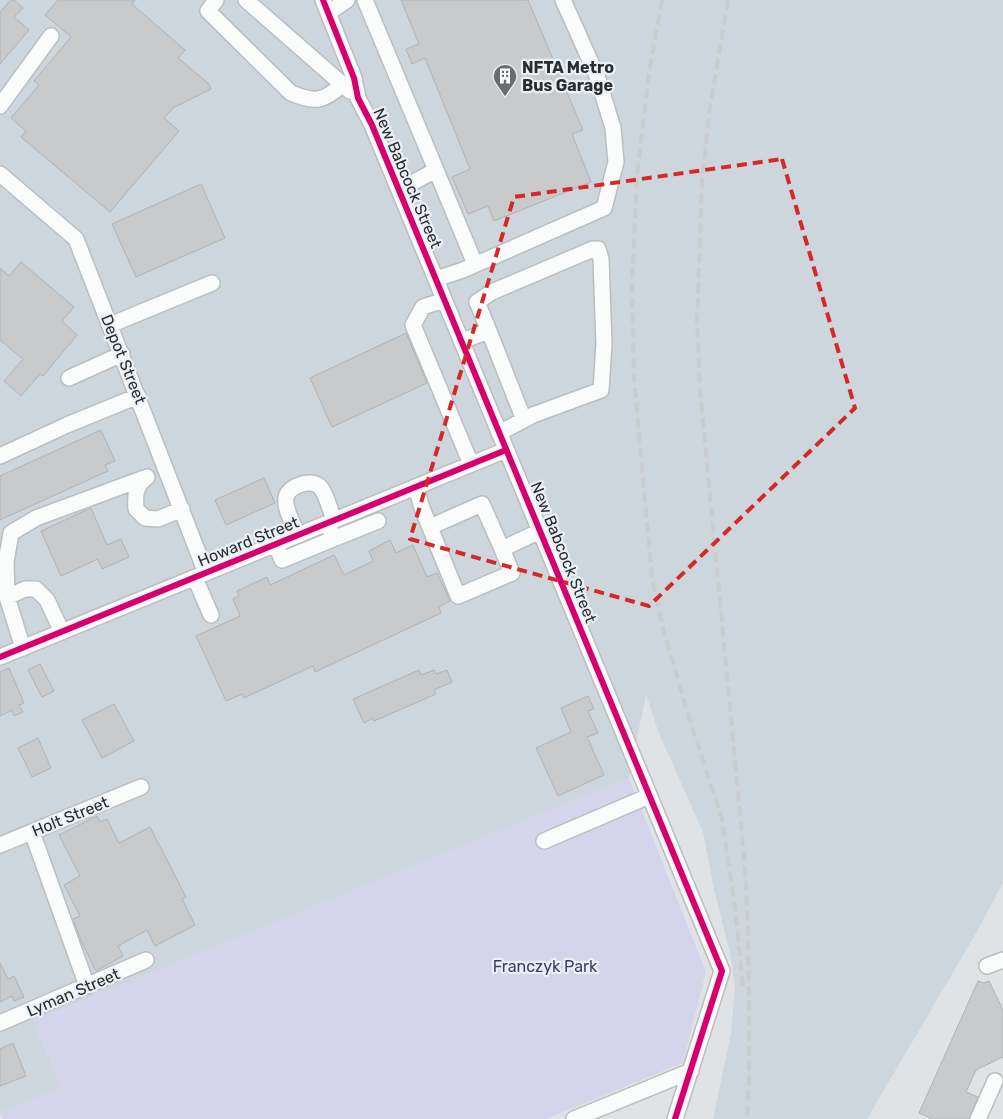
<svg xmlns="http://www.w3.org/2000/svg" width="1003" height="1119" font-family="Rubik,sans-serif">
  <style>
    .built { fill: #cdd6dc }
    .green { fill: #d4d5ea }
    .building { fill: #c8cacc; stroke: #b1b3b5 }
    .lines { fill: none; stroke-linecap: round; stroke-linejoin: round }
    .minor-casing { stroke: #bbbebf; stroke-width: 18 }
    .minor { stroke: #fafbfb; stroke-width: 15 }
    .rail { stroke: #cbcccc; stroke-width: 4; stroke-dasharray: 10 5; stroke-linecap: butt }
    .cycleway-casing { stroke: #eaf0f5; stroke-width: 9 }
    .cycleway { stroke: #d6006c; stroke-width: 6 }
    .marked { fill: none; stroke: #d62828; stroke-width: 4; stroke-dasharray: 10 6; stroke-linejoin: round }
    .labels { text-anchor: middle; stroke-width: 4.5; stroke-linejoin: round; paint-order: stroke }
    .poi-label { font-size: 16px; font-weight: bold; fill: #2a2d2e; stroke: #eaf0f5; text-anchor: start }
    .street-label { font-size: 16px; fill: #2a2d2e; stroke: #eaf0f5 }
    .park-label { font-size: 16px; fill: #403b6d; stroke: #eaf0f5 }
  </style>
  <rect width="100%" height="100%" fill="#e0e3e5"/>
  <path class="built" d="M0 0H1003V883L972 940 867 1119H713L731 1033 735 987 730 953 714 889 703 832 658 731 646 694 629 778 33 1021 62 1088 0 1113Z"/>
  <path class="green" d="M629 778 706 972 683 1063 546 1119H3L0 1113 62 1088 33 1021Z"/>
  <path class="building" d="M11 0H14L23 8 14 17 29 30 0 64V12Z
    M58 0H135L132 4 185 50 178 58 209 84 211 89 173 108 164 118 179 131 110 212 21 137 26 131 11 118 39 85 34 81 71 37 45 15Z
    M401 0H528L583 130 572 134 591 182 494 221 488 206 468 214 452 177 470 169 425 58 412 64 406 49 419 44Z
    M201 184 225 238 136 277 112 224Z
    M21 262 74 307 62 321 77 335 43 376 40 374 21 396 4 381 23 359 0 340V268L9 276Z
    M406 333 427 383 332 427 310 378Z
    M101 430 115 461 105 465 108 471 0 520V476Z
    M264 478 275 503 226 525 215 500Z
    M91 508 107 545 121 539 129 557 102 569 98 559 61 576 41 531Z
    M390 540 396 553 413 545 427 577 437 573 450 601 439 607 441 613 315 672 313 666 244 698 242 694 226 701 196 636 240 616 233 599 239 596 237 591 267 577 270 585 334 555 344 575 373 561 369 551Z
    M40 664 54 691 42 697 28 670Z
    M9 668 24 703 19 705 23 712 14 716 12 710 0 716V672Z
    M419 670 421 675 434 670 436 674 447 670 452 682 434 690 436 694 374 721 373 718 364 723 353 699Z
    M588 696 594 709 588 711 598 733 587 737 604 775 558 796 536 748 571 732 561 708Z
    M114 704 134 741 102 758 82 720Z
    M38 738 51 768 32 777 18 748Z
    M97 816 100 822 107 819 119 843 150 827 186 897 182 899 195 925 155 946 147 930 118 946 123 956 96 971 82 943 73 919 80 916 64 885 80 876 59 835Z
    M0 963 8 979 14 976 24 997 14 1001 12 996 0 1002Z
    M978 981 984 983 989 981 1003 1010V1057L976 1070 966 1092 978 1097 969 1119H932L919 1113Z
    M13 1043 26 1076 0 1086V1049Z"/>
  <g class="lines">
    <g class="minor-casing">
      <path id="minor" d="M216 0 208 11 291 93C315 103 323 102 343 84
        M246 0 350 91
        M323 0 354 78 358 98 372 125 722 971 675 1119
        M365 0 436 170
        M328 13 347 0
        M0 106 51 36
        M0 174 76 239 206 573
        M399 190 436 170 475 264
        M436 279 463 270 604 208 616 162 613 128 597 76 563 0
        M444 300 423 307 413 325 471 464
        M110 325 212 283
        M489 331 524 420
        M462 341 489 331 477 302 492 292 593 249H598L601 259 604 344 601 390 533 415 499 433
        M69 378 122 354
        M0 456 67 425 138 396
        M147 477C135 486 135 495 136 509L145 518 158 519 182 509
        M416 487 422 508 458 596 512 573 502 549 540 531
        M430 527 482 504 502 549
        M330 529 333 539 378 521
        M298 535C294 525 284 509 286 498 287 486 313 477 321 488 327 496 330 510 334 520
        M276 545 282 560 333 539
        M195 578 211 615
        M7 597 25 589H36L47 600 62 632
        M23 648 7 597 6 562 11 533 36 518 147 477
        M0 657 506 450
        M32 832 87 986
        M544 841 649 796
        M0 845 141 787
        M987 966 1003 960
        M0 1023 146 960
        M574 1119 691 1071
        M978 1119 995 1081"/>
    </g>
    <use href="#minor" class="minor"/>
    <path class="rail" d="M662 0 649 72 637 177 632 283 634 379 652 577 662 625 688 714 722 819 735 908 743 988
      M728 0 709 114 702 182 697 321 700 390 709 485 744 856 748 924 749 1006V1077L747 1119"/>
    <g class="cycleway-casing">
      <path id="cycleway" d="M323 0 354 78 358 98 372 125 722 971 675 1119
        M0 657 506 450"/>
    </g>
    <use href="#cycleway" class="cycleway"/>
  </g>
  <path class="marked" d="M782 159 855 408 649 606 410 539 514 197Z"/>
  <defs>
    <g id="building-pin" transform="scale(1.25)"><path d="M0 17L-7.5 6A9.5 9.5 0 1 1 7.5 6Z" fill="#6a6d6e" stroke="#eaf0f5"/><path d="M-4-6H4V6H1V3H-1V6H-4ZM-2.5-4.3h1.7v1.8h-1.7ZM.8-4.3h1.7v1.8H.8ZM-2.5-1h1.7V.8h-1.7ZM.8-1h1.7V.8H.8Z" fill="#fff"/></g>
  </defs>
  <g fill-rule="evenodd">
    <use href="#building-pin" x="505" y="76"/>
  </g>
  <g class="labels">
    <g class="poi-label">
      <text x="522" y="73">NFTA Metro<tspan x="522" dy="18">Bus Garage</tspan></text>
    </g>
    <g class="street-label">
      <text transform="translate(408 178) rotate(67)" y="6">New Babcock Street</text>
      <text transform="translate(124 359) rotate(68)" y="6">Depot Street</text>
      <text transform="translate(248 541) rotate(-22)" y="6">Howard Street</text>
      <text transform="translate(564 552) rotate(68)" y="6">New Babcock Street</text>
      <text transform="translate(70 816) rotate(-22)" y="6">Holt Street</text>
      <text transform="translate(73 992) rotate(-23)" y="6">Lyman Street</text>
    </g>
    <g class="park-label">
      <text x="545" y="972">Franczyk Park</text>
    </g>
  </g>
</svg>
